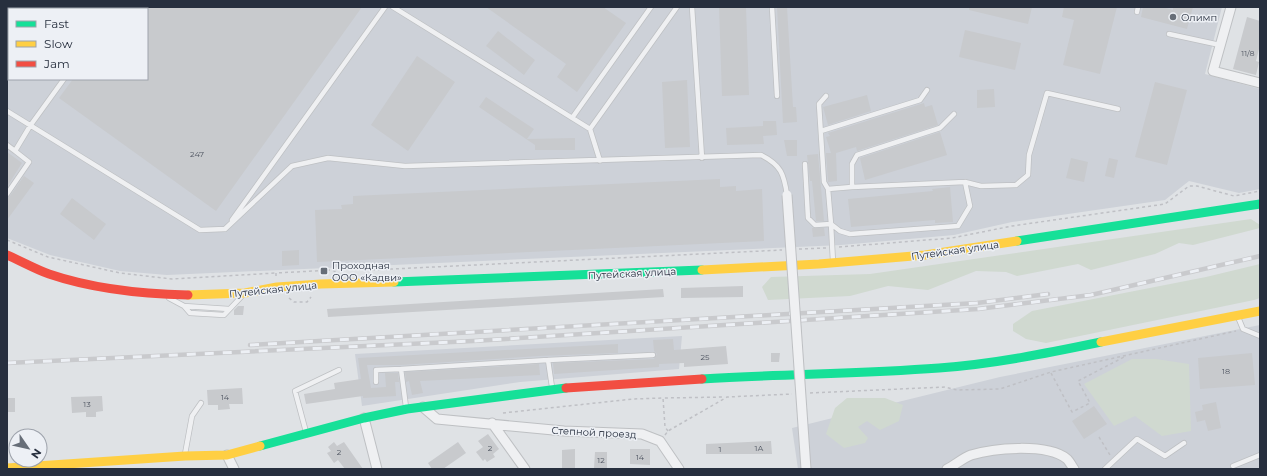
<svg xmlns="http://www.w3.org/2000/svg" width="1267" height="476" font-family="Montserrat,sans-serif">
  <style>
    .built { fill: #cdd1d8; fill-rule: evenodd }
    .green { fill: #d0d9d0 }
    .building { fill: #c8cacd }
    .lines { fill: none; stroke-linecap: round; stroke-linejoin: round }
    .lane-casing { stroke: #bec0c3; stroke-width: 6 }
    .street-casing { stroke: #bec0c3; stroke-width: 11 }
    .path { stroke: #bfc0c5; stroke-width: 1.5; stroke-dasharray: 3 3; stroke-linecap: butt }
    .lane { stroke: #eff0f2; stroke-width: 4.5 }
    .street { stroke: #eff0f2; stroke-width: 9 }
    .fast { stroke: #16e098; stroke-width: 9 }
    .slow { stroke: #ffcf43; stroke-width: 9 }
    .jam { stroke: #f24e42; stroke-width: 9 }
    .rail-casing { stroke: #c9cacd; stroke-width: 4.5 }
    .rail { stroke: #edf0f5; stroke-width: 3; stroke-dasharray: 9; stroke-linecap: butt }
    .street-bridge-casing { stroke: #bec0c3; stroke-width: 11; stroke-linecap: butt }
    .street-bridge { stroke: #eff0f2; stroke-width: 9 }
    .poi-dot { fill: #676e78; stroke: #edf0f5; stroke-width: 1.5 }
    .labels { text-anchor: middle; stroke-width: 3; stroke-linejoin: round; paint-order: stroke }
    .number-label { font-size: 8px; fill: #505662 }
    .poi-label { font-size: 10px; fill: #272f3e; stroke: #edf0f5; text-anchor: start }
    .street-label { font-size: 10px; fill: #272f3e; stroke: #edf0f5 }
  </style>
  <rect width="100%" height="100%" fill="#dfe2e5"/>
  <path class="built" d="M7 7H1222L1205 74 1260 89V189L1239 193 1189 181 1165 200 1012 222 954 235 841 245 167 275 120 271 50 255 7 238ZM9 9H147V79H9Z
    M1260 325V469H798L792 428 1000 377Z
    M682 336 679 369 520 382 362 406 355 354Z"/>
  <path class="green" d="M1251 219 1260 225V228L1193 245 1179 243 1155 254 1091 270 1078 264 1017 276 1006 272 976 271 928 290 888 286 850 296 768 300 762 287 771 277 870 274Z
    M1260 264V298L1254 300 1046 343 1026 339 1013 331V324L1032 311 1206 277Z
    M1132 359H1156L1189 364 1191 431 1162 436 1135 416 1114 426 1084 384Z
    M847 398H885L903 405 899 421 880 430 867 421 858 427 868 438 865 443 844 448 826 434 835 408Z"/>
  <path class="building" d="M147 7H362L216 211 59 98 73 79H147Z
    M486 7H603L626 23 577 92 557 77 566 64Z
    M719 7H746L749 95 722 96Z
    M777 7H787L793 107H796L797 122 783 123Z
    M969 7H1032L1028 24 969 10Z
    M1064 7H1117L1100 74 1063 65 1074 20 1062 17Z
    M1143 7H1162L1173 10V7H1193L1187 29 1141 17Z
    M1247 17 1260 21V45L1256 61 1259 62 1256 75 1233 69Z
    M965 30 1021 43 1015 70 959 57Z
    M498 31 535 60 524 75 486 46Z
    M417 56 455 82 408 151 371 125Z
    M687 80 690 147 665 148 662 82Z
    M1155 82 1187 90 1167 165 1135 157Z
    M994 89 995 107 977 108V90Z
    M867 95 871 111 828 125 823 107Z
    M486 97 534 129 527 139 575 138V150H535V145L479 107Z
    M924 103 925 107 932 105 938 125 857 151 856 147 836 153 837 181 828 182 826 153H831L826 137 830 136 828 133Z
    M763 121H776L777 135 763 136 764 144 727 145 726 128 763 126Z
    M940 132 947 155 865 180 860 158Z
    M784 140H797V156H787Z
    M7 152 22 163 7 187Z
    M818 154 824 221H816L812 181H810L807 155Z
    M1071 158 1088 162 1084 182 1066 178Z
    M1109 158 1118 160 1114 178 1105 176Z
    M24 176 34 183 7 220V198L10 196Z
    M720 179V187L736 186V191L762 189 764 241 317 262 315 210 342 209 341 205 353 204V196Z
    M950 187 953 222 935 223V220L851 227 848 199 933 191 932 189Z
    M72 198 106 224 94 240 60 214Z
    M812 228H824L825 236 813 237Z
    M299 250V265L282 266V251Z
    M743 286V297L681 298V288Z
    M663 289 664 297 328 317 327 309Z
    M238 306H244L243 315H234V310Z
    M673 339 674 350 726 346 728 364 684 367V363L659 364V367L554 374 553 363 654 359 657 354 654 351 653 340Z
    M618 344V353L539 356 401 365H367L371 388 386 387 385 373H398L399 382H395L396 396 363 398V396L306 404 304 394 335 389 334 383 361 379 358 358Z
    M771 353H780L779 362H771Z
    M1252 353 1255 385 1200 389 1198 358Z
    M539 364 540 375 420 381 423 393 412 395 409 381 406 382 405 372Z
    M242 388 243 404H229L230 409 218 410V405H208L207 390Z
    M102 396 103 411 96 412V417H86V412L72 413 71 397Z
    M7 398H15V412H7Z
    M1216 402 1221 428 1208 431 1205 420 1197 422 1195 412 1203 410 1202 405Z
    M1094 406 1107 424 1084 439 1072 421Z
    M488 434 499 449 493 454 495 457 487 462 485 459 483 461 476 452 483 447 478 441Z
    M771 441 772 454H706V444Z
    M334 442 337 446 344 442 363 469H345L338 460 334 463 327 453 331 451 328 447Z
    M458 442 466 453 443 469H432L428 463Z
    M575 449V468H562V450Z
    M630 449H650V465L630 464Z
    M595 452H607V468H594Z"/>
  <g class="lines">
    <g class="lane-casing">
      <path id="lane" d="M393 7 590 129
        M692 7 702 158
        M772 7 777 96
        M114 9 115 7
        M1137 12 1138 7
        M1169 34 1220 45
        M826 96 819 104 824 182 828 189 831 224 840 231 850 234 958 226 970 206 965 182 852 187
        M7 111 200 230 225 229 292 166 328 158 405 166 761 155C781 165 784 174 787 195
        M572 118 651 7
        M821 131 920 100 927 90
        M7 145 15 151 30 126 64 79
        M600 161 590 129 677 7
        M805 164 808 218 815 225 831 224 833 262
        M965 182 981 186 1016 185 1028 175 1029 155 1047 93 1118 109
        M828 189 852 187V164L857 155 940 128 954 114
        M7 194 29 162 15 151
        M232 220 385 7
        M169 298 184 306 190 313 224 315 242 296
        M184 306 229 309
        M1238 317 1243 329 1260 336
        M376 382V370L401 369
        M552 387 548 360 653 355
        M406 407 401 369 548 360
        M306 432 295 391 339 370
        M185 454 192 416 201 403
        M1233 466 1260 455
        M1105 469 1137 439 1165 456 1184 443"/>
    </g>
    <g class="street-casing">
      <path id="street" d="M1231 7 1213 71 1260 83
        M423 407 437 419 564 431 642 434 660 441 679 469
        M364 418 377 469
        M492 423 525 469
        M227 455 234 469
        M947 469C955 465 963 458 971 455 994 448 1047 443 1067 459 1069 461 1072 466 1074 469"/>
    </g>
    <path class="path" d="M7 240 48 257 120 273 172 279 276 273
      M839 247 952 238 1012 226 1165 204 1189 186H1197L1234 196 1260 191
      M799 249 826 248
      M372 270 782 250
      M276 276V273L332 270 336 272
      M289 298 294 302H307L311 297
      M1051 373 1072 412 1090 403 1078 381 1126 356
      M810 393 945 387 957 390 1000 389 1051 372 1236 331
      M503 413 633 399 663 398
      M668 431 665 427 663 398 725 397
      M665 435 668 431 727 397 792 394
      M1099 437 1110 455"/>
    <use href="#lane" class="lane"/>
    <use href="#street" class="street"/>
    <path class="fast" d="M1017 241 1260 204
      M394 282 702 270
      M702 379C781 374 860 374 939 368 994 364 1048 353 1101 342
      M260 446 364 418 407 409 566 388"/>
    <path class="slow" d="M702 270 819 264 925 255 1017 241
      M188 295 245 293 277 287 321 284 394 282
      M1101 342 1260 311
      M7 468 185 456 227 455 260 446"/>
    <path class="jam" d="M7 255C21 261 35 269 49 274 93 289 142 294 188 295
      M566 388 702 379"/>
    <g class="rail-casing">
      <path id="rail" d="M250 345 977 303 1048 294
        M7 363 473 341 978 309 1091 295 1260 256"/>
    </g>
    <use href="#rail" class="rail"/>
    <g class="street-bridge-casing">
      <path id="street-bridge" d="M787 195 806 469"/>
    </g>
    <use href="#street-bridge" class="street-bridge"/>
  </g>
  <g class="poi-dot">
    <circle cx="1173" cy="17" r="4"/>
    <rect x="320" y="267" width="8" height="8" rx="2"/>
  </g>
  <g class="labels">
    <g class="number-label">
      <text x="1248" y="56">11/8</text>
      <text x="197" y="157">247</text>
      <text x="705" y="360">25</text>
      <text x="1226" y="374">18</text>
      <text x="225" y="400">14</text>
      <text x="87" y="407">13</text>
      <text x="490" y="451">2</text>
      <text x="759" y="451">1А</text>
      <text x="720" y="452">1</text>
      <text x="339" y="455">2</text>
      <text x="640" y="460">14</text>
      <text x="601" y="463">12</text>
    </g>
    <g class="poi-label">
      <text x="1181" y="21">Олимп</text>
      <text x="332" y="269">Проходная<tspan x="332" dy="12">ООО «Кадви»</tspan></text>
    </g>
    <g class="street-label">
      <text transform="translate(955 250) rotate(-8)" y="4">Путейская улица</text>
      <text transform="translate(632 273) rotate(-3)" y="4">Путейская улица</text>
      <text transform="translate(273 289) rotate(-6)" y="4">Путейская улица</text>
      <text transform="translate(594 432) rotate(3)" y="4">Степной проезд</text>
    </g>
  </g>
  <rect width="1267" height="476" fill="none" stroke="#272f3e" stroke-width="16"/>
  <rect x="8" y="8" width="140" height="72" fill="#edf0f5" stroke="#9ea3ac"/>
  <rect x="16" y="21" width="20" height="6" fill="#16e098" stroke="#9ea3ac"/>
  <text x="44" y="28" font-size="12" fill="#272f3e">Fast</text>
  <rect x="16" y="41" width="20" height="6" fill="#ffcf43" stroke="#9ea3ac"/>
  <text x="44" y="48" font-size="12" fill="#272f3e">Slow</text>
  <rect x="16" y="61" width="20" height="6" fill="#f24e42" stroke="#9ea3ac"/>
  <text x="44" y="68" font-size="12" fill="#272f3e">Jam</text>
  <g transform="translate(28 448) rotate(124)"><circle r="19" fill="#edf0f5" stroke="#9ea3ac"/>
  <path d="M0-3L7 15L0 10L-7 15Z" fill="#676e78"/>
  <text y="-6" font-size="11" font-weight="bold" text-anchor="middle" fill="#272f3e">N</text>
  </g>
</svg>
